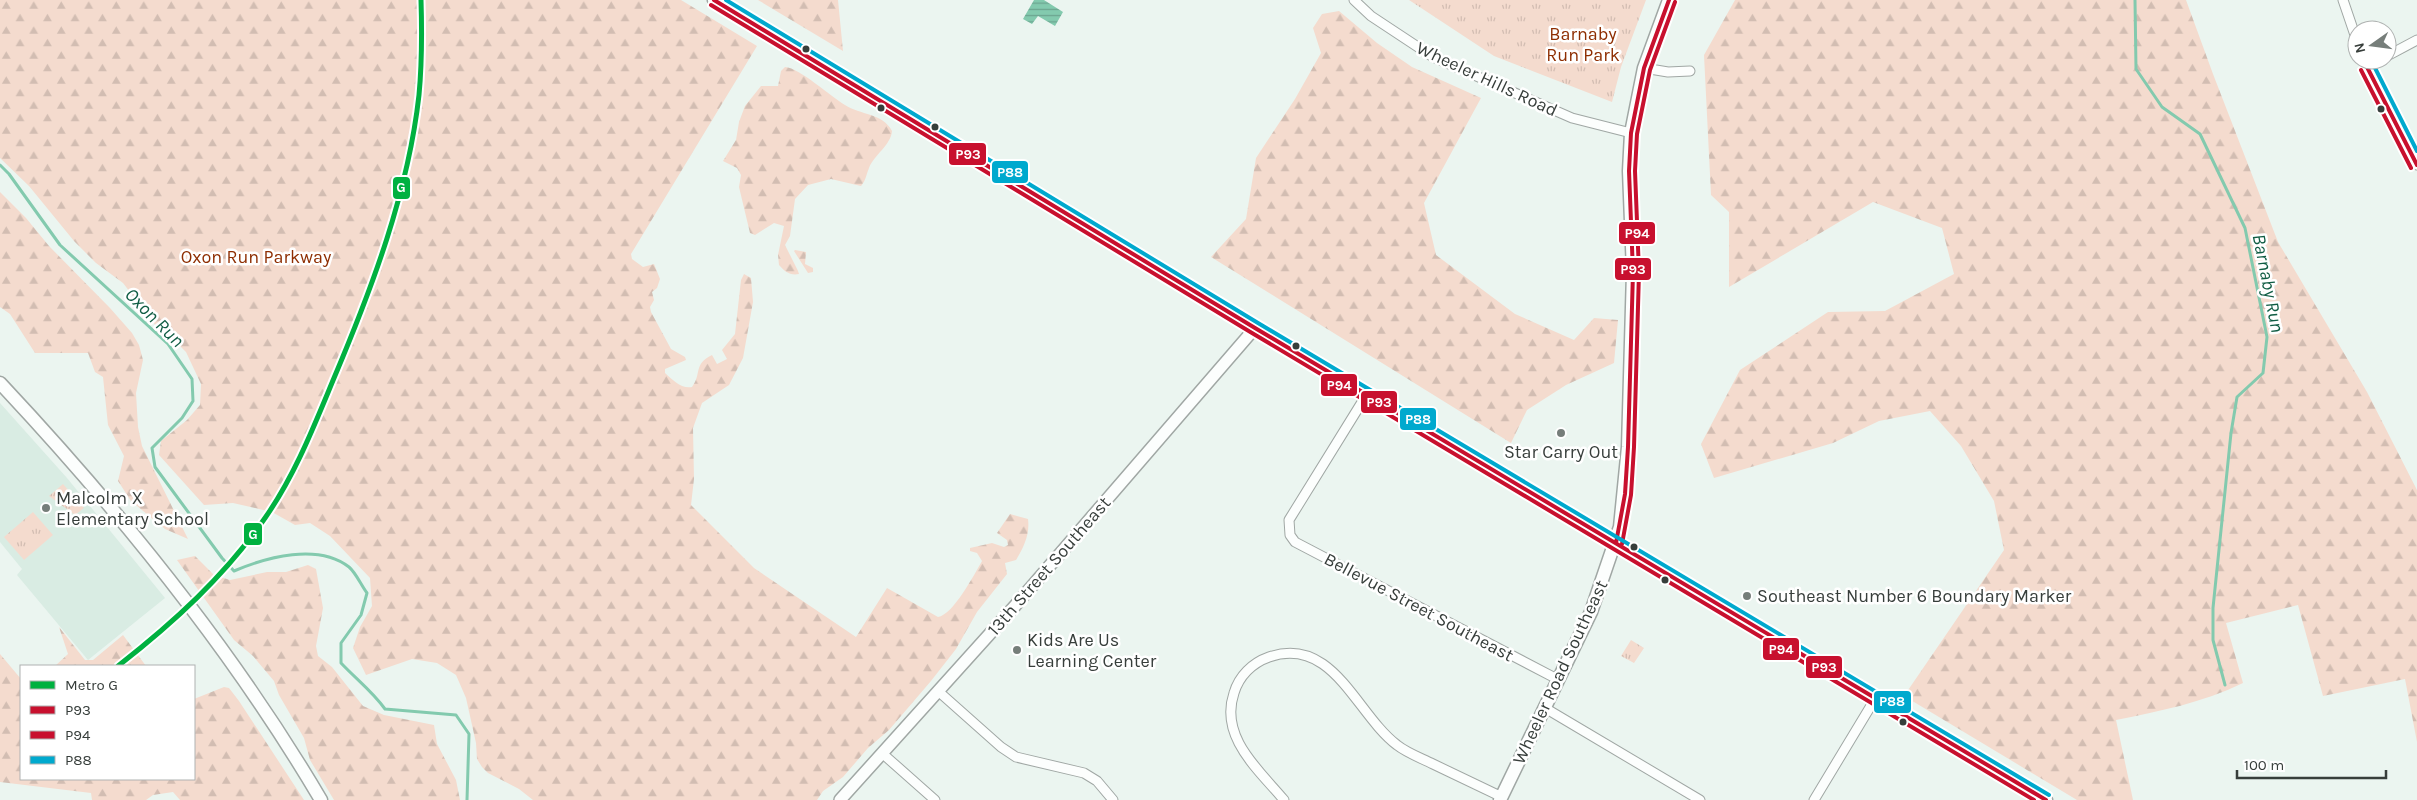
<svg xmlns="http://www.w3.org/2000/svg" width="2417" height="800" font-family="Karla,sans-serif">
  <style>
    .built { fill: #d9ece3 }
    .grass { fill: url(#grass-tufts) }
    .forest { fill: url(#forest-firs) }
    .water { fill: url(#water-rules) }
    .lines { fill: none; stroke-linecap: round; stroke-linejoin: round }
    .stream { stroke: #83caae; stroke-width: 3 }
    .minor-casing { stroke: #a0a7a4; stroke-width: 11 }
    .tertiary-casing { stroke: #a0a7a4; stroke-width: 14 }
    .secondary-casing { stroke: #a0a7a4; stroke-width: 15 }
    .minor { stroke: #fcfefd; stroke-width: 9 }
    .tertiary { stroke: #fcfefd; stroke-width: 11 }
    .secondary { stroke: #fcfefd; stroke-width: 12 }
    .bus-1-casing { stroke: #fff; stroke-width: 8 }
    .bus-2-casing { stroke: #fff; stroke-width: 8 }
    .bus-3-casing { stroke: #fff; stroke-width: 8 }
    .bus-1 { stroke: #c8102e; stroke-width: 4 }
    .bus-2 { stroke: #c8102e; stroke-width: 4 }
    .bus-3 { stroke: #00a9ce; stroke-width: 4 }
    .metro-1-casing { stroke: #fff; stroke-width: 9 }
    .metro-1 { stroke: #00b140; stroke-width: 5 }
    .bus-dot { fill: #373e3b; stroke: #fff; stroke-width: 2 }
    .poi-dot { fill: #767e7a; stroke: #fff; stroke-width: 2 }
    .labels { text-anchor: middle; stroke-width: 5; stroke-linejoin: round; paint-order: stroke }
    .park-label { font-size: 18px; fill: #8e2e02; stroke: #fff }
    .street-label { font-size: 18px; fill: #373e3b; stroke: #fff }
    .poi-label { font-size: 18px; fill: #373e3b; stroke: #fff; text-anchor: start }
    .water-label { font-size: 19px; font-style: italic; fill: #105d44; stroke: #fff }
    .line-badge { stroke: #fff; stroke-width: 2 }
    .badge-label { font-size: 14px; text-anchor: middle; font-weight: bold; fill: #fff }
  </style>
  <defs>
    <pattern id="grass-tufts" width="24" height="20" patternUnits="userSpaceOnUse" patternTransform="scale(1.25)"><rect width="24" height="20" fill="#f4dbce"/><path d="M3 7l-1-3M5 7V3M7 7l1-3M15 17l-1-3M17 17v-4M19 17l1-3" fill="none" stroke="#d2bdb2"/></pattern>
    <pattern id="forest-firs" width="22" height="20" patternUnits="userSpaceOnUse" patternTransform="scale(1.25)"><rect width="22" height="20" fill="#f4dbce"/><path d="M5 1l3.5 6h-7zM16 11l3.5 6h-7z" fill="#d2bdb2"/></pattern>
    <pattern id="water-rules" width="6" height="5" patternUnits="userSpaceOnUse" patternTransform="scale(1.25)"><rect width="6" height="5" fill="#83caae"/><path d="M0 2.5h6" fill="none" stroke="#6ca58f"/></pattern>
  </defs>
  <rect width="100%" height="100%" fill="#ebf5f0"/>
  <path class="built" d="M0 403 67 478 165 598 88 660 17 575 22 569 0 542Z"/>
  <path class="grass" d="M1409 0H1646L1621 67 1612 102 1494 56Z
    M63 484 84 508 75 515 49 496Z
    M33 512 53 535 24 560 4 537Z
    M1631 640 1644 648 1634 663 1621 656Z"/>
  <path class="forest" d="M0 0H681L757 46 631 254 632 259 643 267 654 264 660 279 657 288 652 292 654 300 650 307 651 312 671 349 685 357 686 360 665 369V373C673 380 681 389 692 387 702 374 693 364 712 355L717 364 727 359 722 350 735 334 741 280 744 274 751 278 753 302 743 358 729 385 702 403 693 428 694 479 691 505 754 568 856 637 887 588 938 617C953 615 974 575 982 561L977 553 970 551V548L992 543 1004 547 1008 545 1007 540 997 533 1010 514 1028 519C1030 534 1024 547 1016 560L1005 563 1007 574 977 612 956 649 931 681 889 730 868 748 843 777 823 791 817 800H533L519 789 488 773 482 767 477 759 476 743 466 698 456 675 437 663 412 659 366 675 353 648 360 627 372 606 370 578 330 536 310 523 295 525 272 512 233 503 204 505 159 455 161 441 187 420 200 405 201 384 186 352 174 340 156 326 123 283 96 263 74 241 29 186 0 158Z
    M758 0H838L843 51Z
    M1735 0H2186L2213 74 2278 242 2367 392 2417 490V742L2405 679 2323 696 2298 605 2226 623 2243 683C2202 703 2160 711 2116 720L2133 800H2077L1904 696 2004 550 1994 501 1961 446 1930 411 1879 421 1833 443 1714 478 1701 444 1740 370 1828 312 1885 311 1954 274 1942 228 1873 202 1729 287V212L1711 195 1704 55Z
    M1339 11 1377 43 1412 67 1481 98 1424 203 1436 255 1515 314 1574 340 1594 318 1618 320 1614 363 1566 385 1527 410 1511 443 1211 257 1246 219 1256 158 1295 99 1321 53 1313 28 1322 14Z
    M785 67C800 68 831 97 845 105 860 115 883 113 892 131 891 145 874 155 869 168 866 175 866 180 861 186L831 179 808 185 795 199 790 236 785 245 798 271 799 274C790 276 784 271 779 265L778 255 784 226 774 223 755 235 750 233 739 187 741 175 737 168 723 161 736 140 739 122 745 106 761 86H778L781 71Z
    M0 192 26 218 49 246 110 308 132 333 139 345 143 360 136 393 138 427 142 446 188 539 165 529 131 501 118 481 124 456 108 425 103 377 95 372 88 353H35L10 314 0 307Z
    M795 250 806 252 805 264 813 268V272L808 273 794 251Z
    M195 556 214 575 230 580 267 572H286L308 565 316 569 323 608 316 646 318 656 332 667 363 706 384 715 434 725 437 744 456 780 460 800H334L310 760 304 738 279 695 274 681 253 656 234 640 177 560Z
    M59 627 85 660H93L123 635 146 666H55L68 654Z
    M0 654 21 679V779H194V699L224 687 229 688 239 701 304 800H180L173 792 153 795 146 800H92L91 793 0 782Z"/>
  <path class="water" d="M1034 0H1044L1063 12 1055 26 1038 16 1032 24 1023 19Z"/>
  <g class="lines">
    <path class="stream" d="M2135 0 2136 69 2162 107 2200 134 2245 228 2267 337 2263 373 2237 397 2231 433 2213 608V640L2225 685
      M0 165 9 174 60 245 168 344 192 379 193 401 182 418 152 448 155 467 222 558 234 571C267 557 318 543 349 567 356 573 361 585 367 593L361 615 341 643V663C356 679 372 691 385 709L456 715 469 734 467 800"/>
    <g class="minor-casing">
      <path id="minor" d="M1354 0 1371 16 1433 57 1572 118 1631 133
        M2343 0 2357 41
        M2387 56 2417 40
        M2365 60 2417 165
        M2367 67 2379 60
        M1644 68 1668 72 1690 71
        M1367 394 1289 520 1290 535 1295 542 1559 680
        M938 691 1001 747 1016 757 1084 773 1097 781 1113 800
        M1545 708 1700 800
        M883 754 935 800
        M1284 800C1259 770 1219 737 1234 693 1239 676 1252 663 1269 657 1333 635 1356 714 1397 745 1407 753 1421 758 1433 764 1456 775 1479 786 1502 797
        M1814 800 1875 699"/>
    </g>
    <g class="tertiary-casing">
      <path id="tertiary" d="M840 800 1014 607 1255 328"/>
    </g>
    <g class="secondary-casing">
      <path id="secondary" d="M714 0 1255 328 2046 800
        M0 383C120 511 232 649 321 800
        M1500 800 1591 612 1620 527 1628 447 1633 272 1629 171 1631 133 1644 68 1669 0"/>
    </g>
    <use href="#minor" class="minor"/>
    <use href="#tertiary" class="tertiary"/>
    <use href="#secondary" class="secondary"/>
    <g class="bus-1-casing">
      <path id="bus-1" d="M714 0 1255 328 2046 800
        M2367 67 2417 165
        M1616 543 1625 494 1628 447 1633 272 1629 171 1631 133 1644 68 1669 0"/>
    </g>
    <g class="bus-2-casing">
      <path id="bus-2" d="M711 5 1252 333 2034 800
        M2361 70 2411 168
        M1622 544 1631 495 1634 447 1639 272 1635 171 1637 134 1650 70 1675 2"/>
    </g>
    <g class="bus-3-casing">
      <path id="bus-3" d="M726 0 1258 323 2049 795
        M2373 64 2417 151"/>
    </g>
    <use href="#bus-1" class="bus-1"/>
    <use href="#bus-2" class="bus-2"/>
    <use href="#bus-3" class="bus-3"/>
    <g class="metro-1-casing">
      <path id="metro-1" d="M118 666C173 623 225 576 265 518 295 475 314 426 334 378 372 288 408 193 419 95 422 63 422 32 421 0"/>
    </g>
    <use href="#metro-1" class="metro-1"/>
  </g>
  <g class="bus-dot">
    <circle cx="806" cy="49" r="4.5"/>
    <circle cx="881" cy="108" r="4.5"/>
    <circle cx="2381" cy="109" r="4.5"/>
    <circle cx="935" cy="127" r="4.5"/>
    <circle cx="1296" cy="346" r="4.5"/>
    <circle cx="1634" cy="547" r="4.5"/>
    <circle cx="1665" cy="580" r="4.5"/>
    <circle cx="1903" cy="722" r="4.5"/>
  </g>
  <g class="poi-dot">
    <circle cx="1561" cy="433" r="5"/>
    <circle cx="46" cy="508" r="5"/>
    <circle cx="1747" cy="596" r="5"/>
    <circle cx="1017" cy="650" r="5"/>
  </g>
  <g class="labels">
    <g class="park-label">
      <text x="1583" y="40">Barnaby<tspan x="1583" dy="21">Run Park</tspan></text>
      <text x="256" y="263">Oxon Run Parkway</text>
    </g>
    <g class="street-label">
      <text transform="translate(1487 79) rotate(25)" y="6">Wheeler Hills Road</text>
      <text transform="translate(1049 566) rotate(-49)" y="6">13th Street Southeast</text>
      <text transform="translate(1419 607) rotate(28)" y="6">Bellevue Street Southeast</text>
      <text transform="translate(1560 672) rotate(-65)" y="6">Wheeler Road Southeast</text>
    </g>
    <g class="poi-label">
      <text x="1561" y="458" text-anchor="middle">Star Carry Out</text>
      <text x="56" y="504">Malcolm X<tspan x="56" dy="21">Elementary School</tspan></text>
      <text x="1757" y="602">Southeast Number 6 Boundary Marker</text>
      <text x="1027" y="646">Kids Are Us<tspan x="1027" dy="21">Learning Center</tspan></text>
    </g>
    <g class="water-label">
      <text transform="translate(2269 283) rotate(79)" y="7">Barnaby Run</text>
      <text transform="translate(155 317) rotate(45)" y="7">Oxon Run</text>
    </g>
  </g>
  <g class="line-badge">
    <rect x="948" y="142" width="39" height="24" rx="5" fill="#c8102e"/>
    <rect x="991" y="160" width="38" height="24" rx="5" fill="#00a9ce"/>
    <rect x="392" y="176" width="19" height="24" rx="5" fill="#00b140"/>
    <rect x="1618" y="221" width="38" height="24" rx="5" fill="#c8102e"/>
    <rect x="1614" y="257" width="38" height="24" rx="5" fill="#c8102e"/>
    <rect x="1320" y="373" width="38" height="24" rx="5" fill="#c8102e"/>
    <rect x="1360" y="390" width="38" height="24" rx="5" fill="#c8102e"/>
    <rect x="1399" y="407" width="38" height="24" rx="5" fill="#00a9ce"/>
    <rect x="243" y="522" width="20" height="24" rx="5" fill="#00b140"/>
    <rect x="1762" y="637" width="38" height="24" rx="5" fill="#c8102e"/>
    <rect x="1805" y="655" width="38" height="24" rx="5" fill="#c8102e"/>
    <rect x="1873" y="690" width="39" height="24" rx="5" fill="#00a9ce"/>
  </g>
  <g class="badge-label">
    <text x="968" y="159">P93</text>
    <text x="1010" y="177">P88</text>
    <text x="401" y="192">G</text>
    <text x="1637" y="238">P94</text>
    <text x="1633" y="274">P93</text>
    <text x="1339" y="390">P94</text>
    <text x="1379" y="407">P93</text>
    <text x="1418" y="424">P88</text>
    <text x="253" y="539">G</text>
    <text x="1781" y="654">P94</text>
    <text x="1824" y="672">P93</text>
    <text x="1892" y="706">P88</text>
  </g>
  <rect x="20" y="665" width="175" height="115" fill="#ffffff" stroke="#afb2b1"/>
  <rect x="30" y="681" width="25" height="8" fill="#00b140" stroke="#afb2b1"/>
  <text x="65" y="690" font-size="15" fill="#373e3b">Metro G</text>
  <rect x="30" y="706" width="25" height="8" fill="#c8102e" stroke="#afb2b1"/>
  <text x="65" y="715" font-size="15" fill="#373e3b">P93</text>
  <rect x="30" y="731" width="25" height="8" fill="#c8102e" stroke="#afb2b1"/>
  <text x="65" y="740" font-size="15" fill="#373e3b">P94</text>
  <rect x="30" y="756" width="25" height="8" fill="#00a9ce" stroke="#afb2b1"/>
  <text x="65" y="765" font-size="15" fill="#373e3b">P88</text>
  <g transform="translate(2372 45) rotate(256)"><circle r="24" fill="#ffffff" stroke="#afb2b1"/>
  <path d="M0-4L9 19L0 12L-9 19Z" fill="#767e7a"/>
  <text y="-8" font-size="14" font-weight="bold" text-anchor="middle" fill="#373e3b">N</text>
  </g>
  <path d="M2237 770v8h149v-8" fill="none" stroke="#373e3b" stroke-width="2.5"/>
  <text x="2244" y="770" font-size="15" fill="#373e3b" stroke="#ffffff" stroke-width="4" paint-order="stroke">100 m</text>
</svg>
